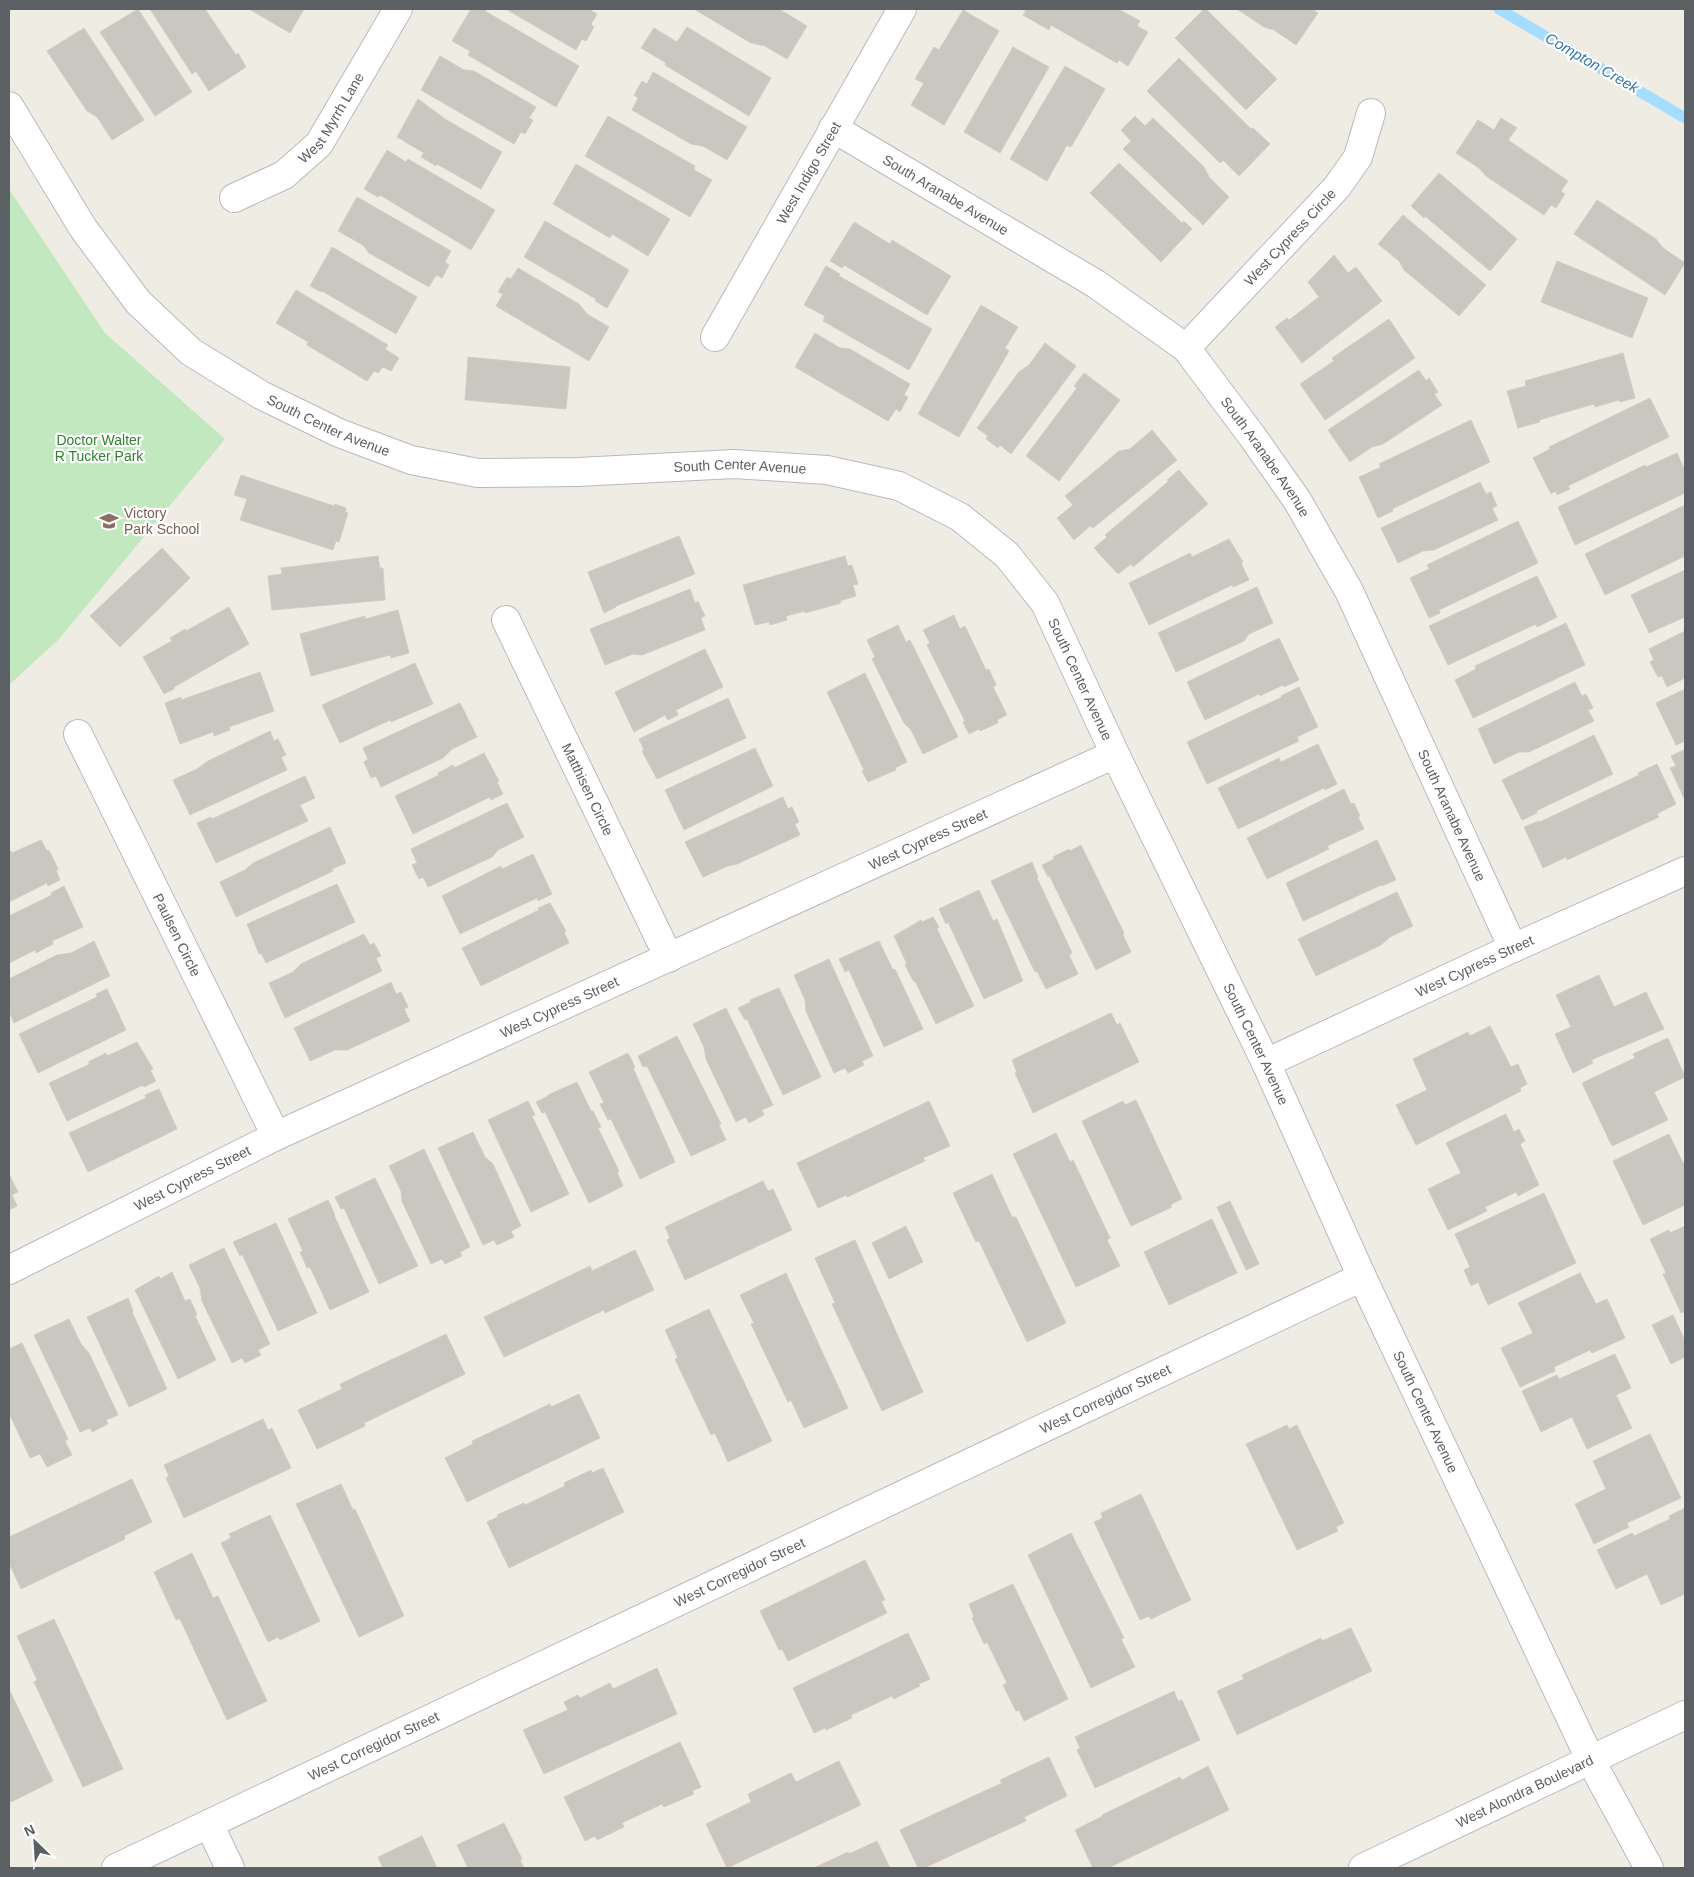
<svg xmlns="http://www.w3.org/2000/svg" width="1694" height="1877" font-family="Arial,sans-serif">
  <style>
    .green { fill: #c1e8be }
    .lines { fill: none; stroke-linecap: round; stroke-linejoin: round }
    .stream { stroke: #a4ddff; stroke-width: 11 }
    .building { fill: #cac6c0; stroke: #d4cdc1 }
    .street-casing { stroke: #b6babf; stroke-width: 30 }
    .secondary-casing { stroke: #b7bbc1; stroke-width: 30 }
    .street { stroke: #fff; stroke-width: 28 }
    .secondary { stroke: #fff; stroke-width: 28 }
    .labels { text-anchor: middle; stroke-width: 4.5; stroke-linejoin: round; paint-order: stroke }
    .street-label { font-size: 14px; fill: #5b6065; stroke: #fff }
    .park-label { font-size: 14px; fill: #30822e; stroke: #fff }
    .education-label { font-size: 14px; fill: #785e54; stroke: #fff; text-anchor: start }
    .water-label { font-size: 15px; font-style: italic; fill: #3779af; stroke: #fff }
  </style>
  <rect width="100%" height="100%" fill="#efece3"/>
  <path class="green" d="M9 189 105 333 225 439 59 639 9 685Z"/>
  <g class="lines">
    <path class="stream" d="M1499 9 1685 118"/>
  </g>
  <path class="building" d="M138 9 192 92 155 116 100 32Z
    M150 9H205L236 55 238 53 246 67 209 91 196 71 192 74Z
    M249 9H304L290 33Z
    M471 9H484L486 10 485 11 579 66 556 107 468 55 470 51 452 41Z
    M506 9H589L597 14 591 24 594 27 586 41 582 39 576 50Z
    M694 9H779L807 26 787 59 765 46 751 43Z
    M1022 9H1118L1140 21 1137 26 1148 32 1128 66 1119 60 1117 63 1051 25 1049 30 1023 15 1026 11Z
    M1204 9H1206L1277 79 1246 110 1175 38Z
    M1237 9H1312L1318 13 1296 45 1274 30 1264 27Z
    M963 10 999 31 944 125 911 105 924 83 915 79 934 47 939 50Z
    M687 27 771 78 749 116 665 65 666 63 641 48 654 28 677 42Z
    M84 28 144 120 112 140 97 117 87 111 47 51Z
    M1013 47 1049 67 1000 153 964 132Z
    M440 56 464 70 474 71 536 107 529 118 533 120 525 134 521 132 514 144 421 90Z
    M1179 58 1251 129 1253 128 1270 144 1239 176 1223 160 1220 163 1147 91Z
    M1065 66 1105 89 1071 147 1067 145 1047 181 1010 159Z
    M653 72 747 127 727 160 703 146 691 144 632 110 638 98 634 95 642 81 647 84Z
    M418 99 445 119 502 152 481 189 437 164 436 166 421 157 424 153 397 137Z
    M608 116 695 166 694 170 712 180 690 217 585 156Z
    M1135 116 1145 126 1153 118 1204 167 1209 177 1229 197 1203 225 1123 149 1131 141 1121 130Z
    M1501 118 1517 128 1508 140 1568 181 1561 191 1565 194 1556 208 1551 205 1544 215 1486 176 1479 168 1456 153 1478 120 1494 130Z
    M387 150 406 162 408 159 495 210 471 250 380 195 378 197 364 189Z
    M1119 163 1182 223 1184 221 1192 229 1161 262 1090 193Z
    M576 164 670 219 648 256 612 234 610 238 553 204Z
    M1439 173 1517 239 1490 271 1425 216 1424 218 1411 206Z
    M357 197 451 251 445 262 449 265 442 278 436 275 429 287 369 253 363 245 338 231Z
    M1597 200 1656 239 1663 248 1685 263 1665 295 1574 234Z
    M1403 215 1486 285 1459 316 1404 270 1399 261 1378 244Z
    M545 221 629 270 607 308 595 301 596 299 524 257Z
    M854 222 890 244 892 240 951 276 927 315 844 265 842 268 830 261Z
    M332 247 417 297 396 334 322 291 321 292 310 286Z
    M1334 255 1348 273 1356 267 1382 301 1302 363 1275 327 1287 318 1289 320 1319 297 1308 282Z
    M1557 261 1648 298 1632 338 1541 302Z
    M826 266 840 274 839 276 932 329 909 370 823 321 825 316 804 305Z
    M518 268 579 304 587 314 609 327 589 361 496 306 503 294 498 292 507 277 511 279Z
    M296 290 388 345 385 349 399 358 391 371 383 367 378 373 374 371 367 381 307 345 308 342 276 323Z
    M981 305 1018 327 1005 348 1009 351 959 437 918 414Z
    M1389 319 1415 358 1325 420 1300 384 1334 361 1332 358Z
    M815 333 840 348 850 349 910 384 904 395 908 397 900 412 896 409 888 421 795 367Z
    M1045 343 1076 366 1011 454 1000 445 998 448 986 439 988 436 977 428 1019 372 1029 365Z
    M1623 353 1635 398 1620 402 1619 400 1595 407 1594 404 1539 420 1540 422 1518 428 1507 391 1526 386 1525 381Z
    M468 357 570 367 566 409 465 400Z
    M1419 370 1426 381 1429 378 1438 392 1434 394 1442 405 1383 444 1372 447 1350 462 1328 430Z
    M1084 373 1120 400 1059 481 1026 456 1077 388 1074 386Z
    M1650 398 1669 437 1568 486 1570 489 1557 495 1556 491 1551 494 1533 458 1550 449 1549 447Z
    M1471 420 1490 462 1392 509 1393 511 1378 518 1359 477 1381 467 1379 464Z
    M1152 430 1177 460 1093 528 1090 526 1074 540 1057 518 1073 505 1065 496 1119 451 1130 449Z
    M1677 453 1685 471V493L1575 545 1558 507 1645 465 1646 467Z
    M1179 470 1208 504 1133 567 1131 564 1118 574 1094 548 1107 537 1105 535 1169 481 1167 480Z
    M241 475 334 506 335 504 346 508 345 512 348 513 339 542 336 541 333 550 240 520 247 499 234 495Z
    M1480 482 1486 494 1491 492 1497 506 1492 508 1498 520 1434 550 1423 551 1398 563 1381 528Z
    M1685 505V556L1605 595 1585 554Z
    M1518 521 1538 563 1439 610 1440 613 1429 618 1410 578 1429 569 1427 565Z
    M679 536 695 574 616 606V607L604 613 588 572Z
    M1229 539 1243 562 1241 563 1249 580 1233 587 1232 585 1149 625 1129 583 1190 553 1192 557Z
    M162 548 190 578 120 647 90 616Z
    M378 556 380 568H383L385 600 272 610 268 576 282 574 281 568Z
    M845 556 848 566 852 565 858 584 853 585 856 596 840 601 841 603 805 613V611L786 616 787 620 770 625 769 622 755 625 743 585Z
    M1685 570V617L1649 633 1631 595Z
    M1537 576 1557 617 1537 627 1536 624 1448 665 1429 626Z
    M1257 587 1273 623 1249 634 1244 641 1176 672 1158 633Z
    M690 589 695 603 698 601 705 616 701 618 705 630 642 655 633 654 605 665 590 629Z
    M229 607 249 644 174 687V689L164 694 143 657 172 641 170 638 185 629 186 631Z
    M398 610 409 653 391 658 390 655 311 676 300 634 365 616V619Z
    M954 615 960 629 965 626 986 670 989 669 996 685 993 687 1007 715 997 720 998 723 980 731 979 729 969 734 963 722 965 721 927 645 930 643 923 630Z
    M1566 623 1585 665 1473 718 1455 680 1476 669 1475 666Z
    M898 625 906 642 910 640 958 737 923 754 911 730 904 723 872 659 875 657 867 640Z
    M1685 631V678L1667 687 1662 676 1658 677 1650 662 1654 660 1649 649Z
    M1279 638 1299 680 1284 687 1283 685 1260 696 1259 694 1205 720 1187 682Z
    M705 649 723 687 676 710 678 715 668 720 665 715 634 732 615 692Z
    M415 663 433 704 391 722 390 720 340 743 322 705Z
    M260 672 274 711 229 727 230 730 214 736 213 732 180 744 165 703 181 697V700Z
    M865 673 907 762 895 768 896 770 868 782 862 771 864 770 827 692Z
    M1575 682 1582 696 1586 694 1593 708 1588 710 1594 721 1529 752H1519L1494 764 1478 729Z
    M1299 687 1318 727 1297 737 1299 741 1207 784 1187 742 1282 697 1281 696Z
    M1685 689V741L1676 745 1656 703Z
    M728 698 746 738 657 779 642 751 644 750 639 739Z
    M460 703 477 737 452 749 443 758 381 787 376 776 371 778 364 762 368 759 363 748Z
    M270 731 274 741 278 739 286 755 281 757 287 770 190 815 173 780 197 769 208 761Z
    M1594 735 1613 774 1536 811 1537 813 1522 820 1502 780Z
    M1318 744 1337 784 1325 790 1324 788 1238 829 1218 788 1279 758 1281 762Z
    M755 748 773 786 684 830 665 790Z
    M1684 750 1685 752V800L1670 768 1676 766 1671 756Z
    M484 753 499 781 497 782 503 794 491 800 490 797 413 834 395 796 439 775 438 773 453 765 454 768Z
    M1657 764 1676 804 1657 814 1659 817 1567 860 1566 857 1543 868 1524 827 1539 821 1540 822 1639 775 1638 773Z
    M305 776 315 798 300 805 308 821 216 863 197 823 211 817 212 819Z
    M1344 789 1351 804 1354 803 1360 816 1358 817 1364 829 1327 846 1329 849 1267 879 1247 838Z
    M783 797 788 809 792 807 799 822 795 824 800 835 737 864 728 866 703 877 685 842Z
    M507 803 524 837 498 850 492 857 428 887 423 877 419 879 412 865 417 863 411 849Z
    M330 827 346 863 332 869 333 871 236 917 220 882 245 870 253 863Z
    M41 840 47 851 49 850 58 869 56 870 60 880 48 886 47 883 9 902V852L11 851 12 853Z
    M1377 840 1396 880 1381 886V885L1303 921 1286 883Z
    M1081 845 1124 933 1123 935 1131 952 1096 970 1049 875 1048 877 1042 865 1054 859 1053 857 1069 849 1070 851Z
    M533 854 552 894 538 901 537 898 460 934 442 896 501 866 502 869Z
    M1032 862 1038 877 1037 878 1072 953 1069 955 1078 974 1046 989 1037 971 1035 972 991 881Z
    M337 884 355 922 266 963 261 953 259 954 247 924Z
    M64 886 83 927 52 941 53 944 36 953 35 950 9 963V916L52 895 51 893Z
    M979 890 993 921 997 919 1023 981 984 999 948 922 946 924 939 909Z
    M1397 892 1413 926 1390 937 1381 945 1316 976 1298 939Z
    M550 903 566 931 564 932 569 943 481 986 462 948 539 910 538 908Z
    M933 917 939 927 937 929 974 1006 936 1024 915 981 914 982 905 965 907 964 894 936 921 920 922 922Z
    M364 934 370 945 374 943 381 956 376 958 382 971 285 1018 269 983 293 972 301 964Z
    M94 941 110 976 14 1023 9 1011V979L57 955 71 953Z
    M879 941 893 970 895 969 923 1029 884 1047 849 970 845 972 839 959Z
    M829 959 873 1056 862 1061 864 1065 848 1073 845 1068 834 1073 806 1011 805 1000 794 975Z
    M1599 975 1614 1007 1646 992 1664 1029 1591 1060 1593 1063 1573 1073 1555 1034 1571 1027 1556 995Z
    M391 982 396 994 401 992 408 1007 404 1009 410 1021 347 1050H335L310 1061 294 1028Z
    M779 988 821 1077 783 1095 747 1019 745 1020 738 1008 751 1002 750 1000Z
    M107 989 126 1030 38 1073 19 1034 97 997 96 994Z
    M726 1008 773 1105 762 1110 764 1115 749 1123 746 1117 736 1122 706 1059 704 1047 693 1024Z
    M1111 1013 1117 1025 1120 1023 1139 1062 1033 1113 1015 1073 1017 1072 1012 1060Z
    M1490 1026 1511 1067 1518 1064 1527 1084 1520 1088 1521 1091 1416 1145 1396 1105 1427 1090 1413 1059 1468 1032 1470 1036Z
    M677 1036 721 1124 719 1125 726 1140 691 1156 647 1066 643 1067 638 1056Z
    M1668 1038 1685 1077 1654 1092 1668 1120 1612 1146 1582 1083 1635 1058 1633 1054Z
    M137 1042 153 1069 150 1070 156 1081 144 1087 143 1085 67 1121 49 1083 90 1064 88 1062 106 1053 107 1056Z
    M628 1053 635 1067 633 1068 675 1162 640 1179 611 1119 608 1120 600 1104 604 1103 589 1072Z
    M577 1082 591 1111H593L601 1127 598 1128 619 1171 617 1172 623 1186 589 1203 545 1112 542 1113 536 1102 548 1096V1095Z
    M159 1089 177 1129 88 1172 69 1133 146 1098 145 1095Z
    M1136 1100 1182 1199 1170 1205 1172 1207 1131 1226 1082 1121 1123 1101 1125 1105Z
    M528 1101 535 1115 532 1116 569 1194 531 1212 488 1120Z
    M929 1101 950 1146 923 1158 925 1161 847 1197 846 1195 818 1208 797 1163Z
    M1506 1114 1514 1132 1519 1129 1525 1141 1520 1144 1539 1185 1518 1196 1516 1192 1485 1207 1487 1211 1448 1230 1428 1189 1461 1173 1446 1143Z
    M473 1132 485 1157 493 1164 521 1226 511 1231 514 1237 497 1245 494 1240 483 1245 438 1148Z
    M1056 1133 1070 1162 1073 1160 1110 1238 1107 1240 1120 1266 1076 1287 1013 1154Z
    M1669 1134 1683 1163 1685 1162V1205L1643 1225 1613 1161Z
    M424 1149 470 1247 460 1252 462 1256 445 1264 442 1259 431 1264 402 1201 401 1191 389 1166Z
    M992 1174 1012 1217H1016L1066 1323 1027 1342 979 1241 976 1242 953 1193Z
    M9 1176H10L18 1192 12 1195 17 1206 9 1210Z
    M375 1178 418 1266 379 1284 344 1208 341 1209 335 1197Z
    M763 1181 768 1191 773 1189 792 1230 685 1280 667 1240 670 1238 665 1227Z
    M1544 1193 1576 1263 1488 1305 1478 1282 1471 1286 1464 1270 1470 1267 1455 1234Z
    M328 1200 335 1215H334L369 1292 330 1310 310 1267 307 1268 300 1252 303 1251 288 1219Z
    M1230 1201 1259 1264 1246 1270 1217 1207Z
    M1212 1219 1237 1273 1169 1305 1144 1252Z
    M276 1223 317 1313 278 1331 242 1254 240 1256 233 1242Z
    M906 1226 923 1262 889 1279 872 1243Z
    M1685 1226V1311L1681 1313 1663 1274 1666 1273 1650 1239 1669 1230 1670 1233Z
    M855 1240 923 1392 882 1411 832 1304 835 1303 815 1258Z
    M224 1248 270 1344 258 1350 261 1355 245 1363 242 1358 232 1363 202 1301 200 1288 189 1265Z
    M635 1250 654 1290 605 1313 604 1310 504 1357 484 1317 590 1266 592 1271Z
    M172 1272 185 1301 190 1299 197 1315 195 1316 216 1360 178 1379 135 1290 159 1276 160 1279Z
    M786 1273 848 1408 804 1428 791 1400 788 1402 751 1324 754 1323 740 1295Z
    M1580 1273 1596 1304 1607 1299 1625 1338 1592 1353 1590 1350 1554 1367 1555 1371 1520 1387 1501 1348 1533 1333 1518 1303Z
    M128 1298 133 1311 132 1312 167 1389 129 1407 87 1317Z
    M709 1309 772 1441 728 1462 715 1433 711 1435 675 1359 678 1358 665 1330Z
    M1673 1315 1685 1341V1357L1671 1364 1652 1325Z
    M69 1319 81 1344 89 1353 118 1415 106 1420 108 1424 92 1432 90 1428 80 1432 34 1335Z
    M446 1334 465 1374 364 1423 365 1426 317 1449 298 1410 342 1389 340 1384Z
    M22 1343 68 1439 65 1441 72 1455 47 1467 40 1454 30 1458 9 1413V1349Z
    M1615 1354 1631 1388 1616 1395 1632 1428 1587 1449 1572 1417 1541 1432 1522 1391 1557 1375 1559 1379Z
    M579 1394 600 1438 467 1502 445 1458 473 1444 472 1441 550 1404 551 1407Z
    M263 1419 268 1430 272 1428 291 1468 184 1518 166 1478 169 1476 164 1465Z
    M1287 1425 1289 1429 1297 1425 1344 1523 1336 1527 1338 1531 1297 1550 1246 1444Z
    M1650 1434 1681 1498 1627 1523 1629 1527 1594 1544 1575 1504 1606 1489 1593 1461Z
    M603 1468 624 1512 509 1568 487 1522 498 1517 497 1515 524 1503 525 1505 565 1486 564 1483 591 1470 592 1473Z
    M132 1479 152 1522 124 1536 125 1539 21 1589 9 1563V1537Z
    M341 1484 353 1510 355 1509 404 1616 359 1637 296 1504Z
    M1141 1494 1191 1600 1151 1619 1149 1616 1140 1620 1094 1522 1103 1518 1101 1513Z
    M1685 1508V1594L1661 1605 1647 1574 1616 1589 1597 1550 1632 1533 1634 1536 1670 1519 1669 1516Z
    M270 1515 320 1621 280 1640 278 1637 268 1642 221 1543 231 1538 229 1534Z
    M1071 1533 1124 1638 1121 1639 1135 1667 1091 1688 1028 1555Z
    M192 1553 213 1598 218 1596 267 1701 227 1720 180 1619 176 1620 154 1572Z
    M865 1560 885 1600 881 1601 887 1613 788 1661 782 1649 779 1650 760 1611Z
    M1013 1584 1068 1699 1024 1721 1019 1710 1016 1711 1003 1685 1007 1683 987 1642 984 1644 972 1618 974 1617 969 1604Z
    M54 1619 123 1769 83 1787 34 1682 37 1680 17 1636Z
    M1351 1628 1372 1671 1237 1735 1217 1691 1244 1679 1242 1675 1321 1638 1322 1641Z
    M908 1633 930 1679 919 1684 920 1686 894 1699 892 1696 851 1715 852 1718 826 1730 825 1728 814 1733 793 1688Z
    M657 1668 677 1714 544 1774 523 1730 568 1710 564 1702 578 1695 580 1698 610 1683 613 1689Z
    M9 1689 53 1781 11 1802 9 1798Z
    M1174 1691 1178 1701 1182 1700 1200 1740 1095 1788 1077 1750 1080 1748 1075 1737Z
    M680 1742 701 1787 692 1791 694 1794 664 1807 662 1804 622 1823 624 1827 597 1840 595 1836 585 1841 564 1797Z
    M1049 1757 1067 1796 1024 1817 1026 1821 924 1868H918L900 1830 1002 1783 1000 1780Z
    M839 1761 861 1805 727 1868 706 1824 751 1802 748 1794 791 1773 796 1782Z
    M1208 1766 1229 1810 1108 1868H1093L1075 1830 1103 1816 1102 1815 1180 1777 1182 1780Z
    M504 1823 522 1859 520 1860 524 1868H468L457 1845Z
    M422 1836 437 1868H383L378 1857Z
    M877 1841 890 1868H814L848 1852 849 1854Z"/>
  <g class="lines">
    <g class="street-casing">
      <g id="street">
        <path id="s1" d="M9 106 83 228 138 302 191 352 261 395 339 433 411 460 478 473 578 472 734 464 827 470 899 486 960 517 1007 555 1045 603 1115 754 1266 1063 1362 1277 1591 1761 1649 1868"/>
        <path id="s2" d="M833 128 1096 284 1186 348 1252 436 1297 500 1349 591 1513 948"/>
        <path id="s3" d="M234 198 284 175 319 144 398 9"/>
        <path id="s4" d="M715 337 902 9"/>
        <path id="s5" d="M1186 348 1337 187 1358 157 1371 113"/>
        <path id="s6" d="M506 620 669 958"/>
        <path id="s7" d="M78 734 276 1136"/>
        <path id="s8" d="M1266 1063 1513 948 1685 871"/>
        <path id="s9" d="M9 1270 276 1136 1115 754"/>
        <path d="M209 1824 230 1868"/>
        <path id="s10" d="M116 1868 1362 1277"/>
      </g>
    </g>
    <g class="secondary-casing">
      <g id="secondary">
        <path id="s11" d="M1363 1868 1685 1715"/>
      </g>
    </g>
    <use href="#street" class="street"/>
    <use href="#secondary" class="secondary"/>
  </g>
  <defs>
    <g id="school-bare" transform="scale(1.5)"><path d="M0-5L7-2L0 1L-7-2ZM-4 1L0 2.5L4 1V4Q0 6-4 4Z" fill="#8d6e63" stroke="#fff" stroke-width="2.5" paint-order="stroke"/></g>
  </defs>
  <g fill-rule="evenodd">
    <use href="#school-bare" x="109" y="521"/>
  </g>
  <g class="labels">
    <g class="street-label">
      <text dy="5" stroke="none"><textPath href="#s3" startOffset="130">West Myrrh Lane</textPath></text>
      <text dy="5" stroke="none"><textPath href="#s4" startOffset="189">West Indigo Street</textPath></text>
      <text dy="5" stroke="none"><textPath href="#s2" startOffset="131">South Aranabe Avenue</textPath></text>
      <text dy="5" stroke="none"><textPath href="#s5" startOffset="152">West Cypress Circle</textPath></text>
      <text dy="5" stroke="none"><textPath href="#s1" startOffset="464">South Center Avenue</textPath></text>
      <text dy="5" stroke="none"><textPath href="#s2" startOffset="551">South Aranabe Avenue</textPath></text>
      <text dy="5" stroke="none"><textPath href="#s1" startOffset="884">South Center Avenue</textPath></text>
      <text dy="5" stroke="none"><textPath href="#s1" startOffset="1319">South Center Avenue</textPath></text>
      <text dy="5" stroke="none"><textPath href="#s6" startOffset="188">Matthisen Circle</textPath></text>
      <text dy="5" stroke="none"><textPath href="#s2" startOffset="956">South Aranabe Avenue</textPath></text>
      <text dy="5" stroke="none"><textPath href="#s9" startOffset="1015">West Cypress Street</textPath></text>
      <text dy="5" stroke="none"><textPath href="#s7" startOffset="224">Paulsen Circle</textPath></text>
      <text dy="5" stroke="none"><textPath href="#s8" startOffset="230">West Cypress Street</textPath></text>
      <text dy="5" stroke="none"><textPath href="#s9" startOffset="610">West Cypress Street</textPath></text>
      <text dy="5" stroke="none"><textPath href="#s1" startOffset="1724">South Center Avenue</textPath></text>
      <text dy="5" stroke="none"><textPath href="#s9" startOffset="205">West Cypress Street</textPath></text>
      <text dy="5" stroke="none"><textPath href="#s10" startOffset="1095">West Corregidor Street</textPath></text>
      <text dy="5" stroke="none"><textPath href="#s1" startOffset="2129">South Center Avenue</textPath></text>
      <text dy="5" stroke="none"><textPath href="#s10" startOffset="690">West Corregidor Street</textPath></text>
      <text dy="5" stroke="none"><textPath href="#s10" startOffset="285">West Corregidor Street</textPath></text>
      <text dy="5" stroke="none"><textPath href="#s11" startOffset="179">West Alondra Boulevard</textPath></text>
    </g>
    <g class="park-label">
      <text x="99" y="445">Doctor Walter<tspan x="99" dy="16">R Tucker Park</tspan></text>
    </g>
    <g class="education-label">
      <text x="124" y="518">Victory<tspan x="124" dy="16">Park School</tspan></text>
    </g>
    <g class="water-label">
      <text transform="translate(1592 63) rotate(30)" y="5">Compton Creek</text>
    </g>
  </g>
  <rect width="1694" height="1877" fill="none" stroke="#5b6065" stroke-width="20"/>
  <g transform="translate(35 1842) rotate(335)" stroke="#ffffff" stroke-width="4" paint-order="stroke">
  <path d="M0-4L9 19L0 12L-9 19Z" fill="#5b6065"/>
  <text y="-8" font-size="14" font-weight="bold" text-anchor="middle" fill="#5b6065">N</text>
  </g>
</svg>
